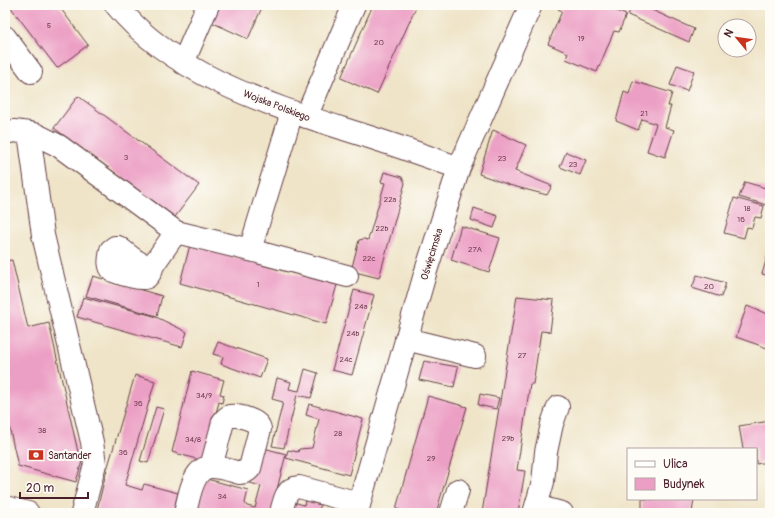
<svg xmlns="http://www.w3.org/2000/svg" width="775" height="518" font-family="Pangolin,sans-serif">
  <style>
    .building { fill: #ec9fc4 }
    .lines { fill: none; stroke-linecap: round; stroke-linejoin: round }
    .minor-casing { stroke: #633d43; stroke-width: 24 }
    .minor { stroke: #fff; stroke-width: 22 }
    .labels { text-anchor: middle; stroke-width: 4; stroke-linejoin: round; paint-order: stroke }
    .number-label { font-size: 8px; fill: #723f51 }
    .street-label { font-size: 10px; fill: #4a1f2b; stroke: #fdfcf7 }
    .poi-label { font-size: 10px; fill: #4a1f2b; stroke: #fdfcf7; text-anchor: start }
  </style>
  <rect width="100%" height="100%" fill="#fdfcf7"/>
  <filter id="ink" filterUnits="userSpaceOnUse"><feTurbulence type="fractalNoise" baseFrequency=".025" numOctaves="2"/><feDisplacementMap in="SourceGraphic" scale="8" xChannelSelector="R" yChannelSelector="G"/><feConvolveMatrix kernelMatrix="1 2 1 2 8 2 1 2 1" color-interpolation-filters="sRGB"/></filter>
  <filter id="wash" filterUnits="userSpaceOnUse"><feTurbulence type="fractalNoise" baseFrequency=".012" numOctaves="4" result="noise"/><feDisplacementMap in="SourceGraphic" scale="16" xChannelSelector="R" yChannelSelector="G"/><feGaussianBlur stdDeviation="0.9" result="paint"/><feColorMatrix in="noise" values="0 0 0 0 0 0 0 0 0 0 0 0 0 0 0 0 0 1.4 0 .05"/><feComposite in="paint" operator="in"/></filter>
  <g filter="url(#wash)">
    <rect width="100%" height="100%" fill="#efe4c8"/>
    <g id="blocks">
      <path class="building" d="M9 5H58L88 45 57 68Z
        M218 5H263L248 39 211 22Z
        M373 5H417L377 94 341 78Z
        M559 5H602L626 15 619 32 614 31 597 72 566 59 568 53 548 44 562 11 558 9Z
        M632 5H641L694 29 689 42 628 15Z
        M677 65 694 71 687 91 670 85Z
        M633 81 672 93 668 106H671L665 127 674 130 665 157 647 151 656 124 642 119 638 130 616 121 624 92 629 94Z
        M78 96 199 185 175 217 54 128Z
        M493 130 526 145 515 171 552 186 547 195 509 185 479 174Z
        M566 152 586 160 580 175 560 167Z
        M384 172 402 177 405 183 379 278 351 271 359 240 364 239 368 240 385 183 381 182Z
        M745 182 769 189 770 186V206L739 197Z
        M734 198 764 206 761 218 755 217 752 228 747 227 744 238 724 233Z
        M474 208 498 216 494 228 471 220Z
        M461 226 500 238 489 272 451 260Z
        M190 245 337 285 326 324 180 283Z
        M770 247V276L762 274Z
        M12 260 28 328 49 323 78 452 84 454 76 482 18 466 5 408V261Z
        M697 275 726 283 721 297 692 288Z
        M93 276 162 296 157 316 86 296Z
        M354 290 374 295 352 375 332 370Z
        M517 296 554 300 550 332 541 331 533 384H530L517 470 525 471 518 513H482Z
        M83 297 154 316 187 332 182 347 77 317Z
        M747 306 770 315V349L736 337Z
        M218 342 267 359 260 378 221 364 223 357 213 354Z
        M424 361 458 367 454 387 419 380Z
        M305 369 318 373 311 398 297 395 284 448 272 446 283 402 272 399 277 378 291 382 289 389 299 391Z
        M192 371 224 380 220 394 224 395 222 403 219 402 203 461 172 452Z
        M135 375 155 381 125 485 142 490 144 484 178 493 173 513H109L97 510 106 473Z
        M480 394 499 398 496 409 478 405Z
        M428 396 467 407 436 513H410L396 509Z
        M309 404 363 419 349 475 286 458 288 450 298 452 299 449 312 448 319 419 306 415Z
        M156 407 164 409 148 463 140 461Z
        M770 421V458L767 459 768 462 756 464V449H743L739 426Z
        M260 447 286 454 271 513H193L203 478 248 490 245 503 247 506 255 508 261 486 250 483Z
        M642 499H694L692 513H642Z
        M305 501 321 505 319 509 331 513H290L293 502 304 505Z"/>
    </g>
  </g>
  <g filter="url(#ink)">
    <use href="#blocks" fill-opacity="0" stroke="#633d43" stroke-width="1"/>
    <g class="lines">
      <g class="minor-casing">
        <path id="minor" d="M116 5C171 73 264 103 344 129 383 141 421 154 459 168
          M5 37 31 72
          M183 63 208 5
          M306 117 354 5
          M5 133 14 131 29 133 43 235 92 442 95 464 82 513
          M29 133 37 135 59 146 176 232 250 250 292 112
          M250 250 347 276
          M153 265C152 269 150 274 147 277 141 281 120 273 113 271 107 265 110 257 111 250L115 247H118C129 255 139 267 153 265L176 232
          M406 339 475 356
          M536 506 562 513
          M5 507 28 513
          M185 513C189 499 192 466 212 467 221 467 232 471 240 473 245 473 247 472 250 468L260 429C259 420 238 415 230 416 227 417 225 419 223 422L211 467
          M281 513C284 502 285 488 299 487L359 503
          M357 513 362 494 425 274 459 168 531 5
          M451 513 458 490
          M534 513 543 482 546 452 552 424 558 407"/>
      </g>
      <use href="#minor" class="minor"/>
    </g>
  </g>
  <defs>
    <g id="bank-bare" transform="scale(1.2)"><path d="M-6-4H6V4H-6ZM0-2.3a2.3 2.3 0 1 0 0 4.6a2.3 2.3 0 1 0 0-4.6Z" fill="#c8321e" stroke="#fdfcf7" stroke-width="2.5" paint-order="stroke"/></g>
  </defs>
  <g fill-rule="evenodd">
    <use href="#bank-bare" x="36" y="455"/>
  </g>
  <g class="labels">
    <g class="number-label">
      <text x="49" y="28">5</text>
      <text x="581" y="41">19</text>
      <text x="379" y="45">20</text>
      <text x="644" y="116">21</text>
      <text x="126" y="160">3</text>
      <text x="502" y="161">23</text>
      <text x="573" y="167">23</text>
      <text x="390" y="202">22a</text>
      <text x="747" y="211">18</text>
      <text x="741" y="222">16</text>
      <text x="382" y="231">22b</text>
      <text x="475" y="252">27A</text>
      <text x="369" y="261">22c</text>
      <text x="258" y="287">1</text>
      <text x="709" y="289">20</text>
      <text x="361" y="309">24a</text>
      <text x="353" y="336">24b</text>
      <text x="522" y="358">27</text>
      <text x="346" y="362">24c</text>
      <text x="204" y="398">34/9</text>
      <text x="138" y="406">36</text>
      <text x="42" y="433">38</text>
      <text x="338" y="436">28</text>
      <text x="508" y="441">29b</text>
      <text x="193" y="442">34/8</text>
      <text x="123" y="455">36</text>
      <text x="431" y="461">29</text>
      <text x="222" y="499">34</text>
    </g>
    <g class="street-label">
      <text transform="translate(277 105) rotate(21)" y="4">Wojska Polskiego</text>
      <text transform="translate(431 254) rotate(-73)" y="4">Oświęcimska</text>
    </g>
    <g class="poi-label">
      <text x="48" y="459">Santander</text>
    </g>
  </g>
  <rect width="775" height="518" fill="none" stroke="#fdfcf7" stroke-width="20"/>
  <rect x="627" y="448" width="130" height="52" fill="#fdfcf7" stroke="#b5a4a5"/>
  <rect x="635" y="461" width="20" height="6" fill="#ffffff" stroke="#b5a4a5"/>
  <text x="663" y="468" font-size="12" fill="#4a1f2b">Ulica</text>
  <rect x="635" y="478" width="20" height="12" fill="#ec9fc4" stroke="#b5a4a5"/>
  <text x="663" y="488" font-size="12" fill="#4a1f2b">Budynek</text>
  <g transform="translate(737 38) rotate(299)"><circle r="19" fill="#fdfcf7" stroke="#b5a4a5"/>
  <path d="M0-3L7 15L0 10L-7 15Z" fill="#c8321e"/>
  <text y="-6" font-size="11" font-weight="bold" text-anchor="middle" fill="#4a1f2b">N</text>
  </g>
  <path d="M20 492v6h68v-6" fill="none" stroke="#4a1f2b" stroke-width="2"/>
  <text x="26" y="492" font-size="12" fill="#4a1f2b" stroke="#fdfcf7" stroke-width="3" paint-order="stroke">20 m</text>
</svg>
